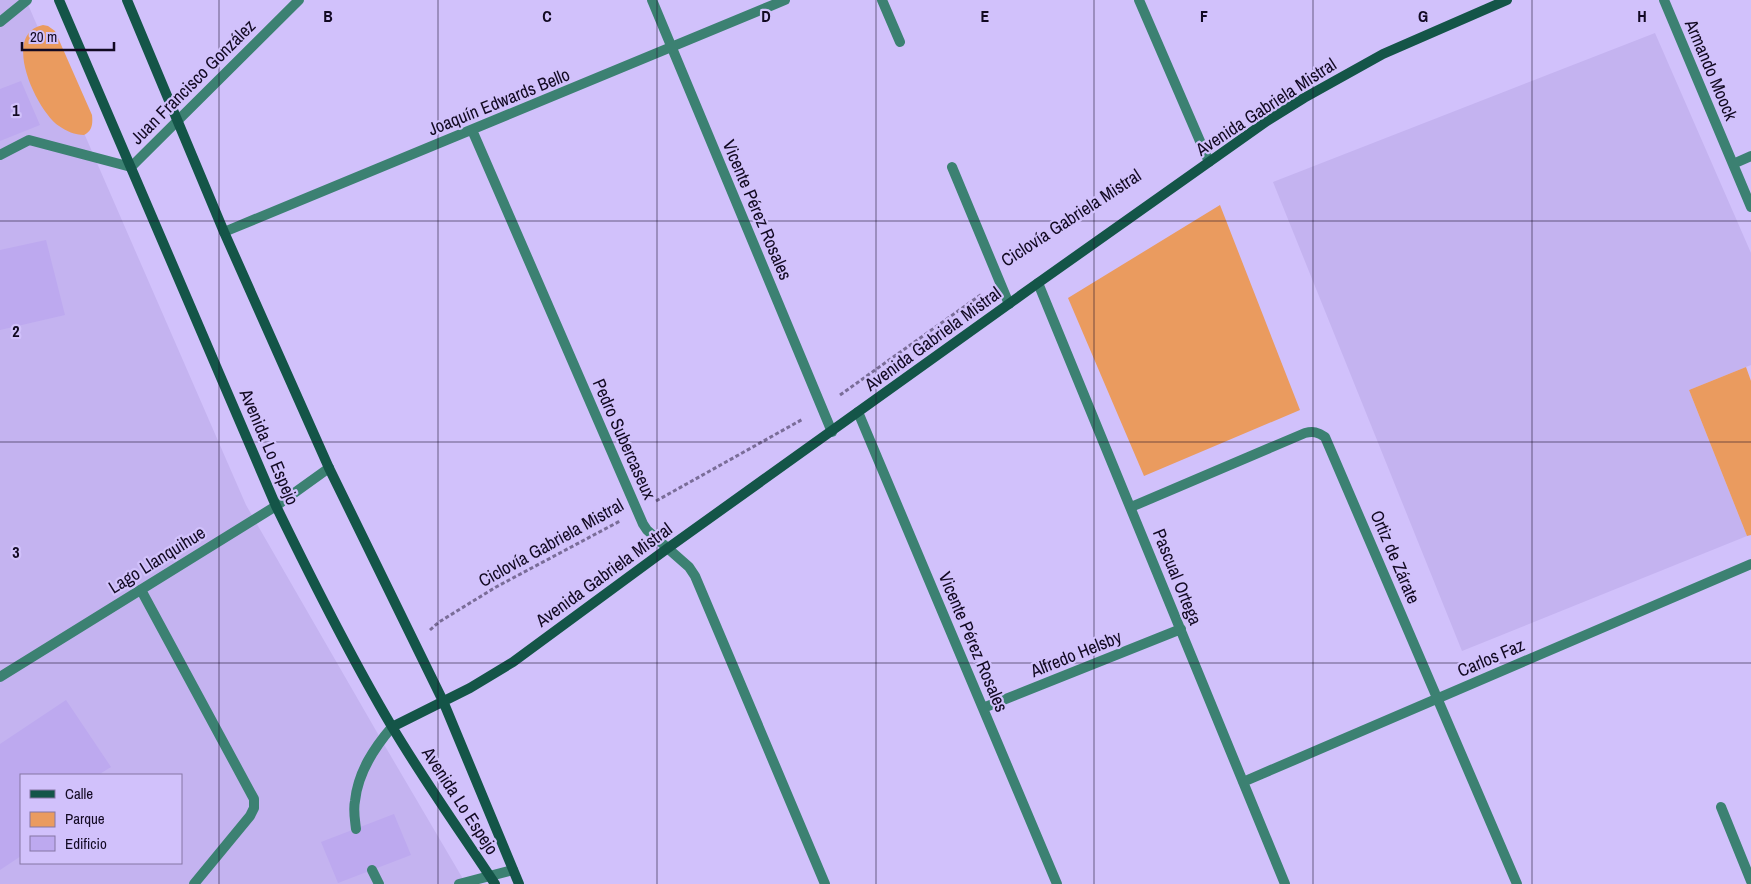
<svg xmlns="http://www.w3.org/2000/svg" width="1751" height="884" font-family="'Archivo Narrow',sans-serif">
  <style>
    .built { fill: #c4b3f0; fill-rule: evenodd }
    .green { fill: #ea9b5f }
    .building { fill: #bda9ef }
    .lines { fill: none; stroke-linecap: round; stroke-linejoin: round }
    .path { stroke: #7a6d98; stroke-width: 3; stroke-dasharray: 4 2.5; stroke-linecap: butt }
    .service { stroke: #3c8172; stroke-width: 10 }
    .minor { stroke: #3c8172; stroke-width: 10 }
    .secondary { stroke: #145548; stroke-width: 10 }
    .grid { fill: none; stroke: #120922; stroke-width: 1; stroke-opacity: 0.55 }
    .labels { text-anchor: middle; stroke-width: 4.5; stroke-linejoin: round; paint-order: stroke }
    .street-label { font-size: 18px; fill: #120922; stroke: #d1c1fb }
    .grid-label { font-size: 16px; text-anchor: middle; font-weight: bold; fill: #120922; stroke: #d1c1fb; stroke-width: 4.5; stroke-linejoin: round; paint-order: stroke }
  </style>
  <rect width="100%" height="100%" fill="#d1c1fb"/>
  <path class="built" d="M0 0H26L246 505 382 741 466 884H0ZM21 775H181V863H21Z
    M1655 33 1751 253V365L1689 390 1747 536 1462 651 1273 182Z"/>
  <path class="green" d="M43 25 48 26 55 31 92 115C93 124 92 131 84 135 75 135 66 131 59 126 37 111 0 34 43 25Z
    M1220 205 1300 410 1144 476 1068 298Z
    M1746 367 1751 381V535L1747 536 1689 390Z"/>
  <path class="building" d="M21 81 40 125 0 141V89Z
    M46 240 65 315 0 330V250Z
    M66 700 111 767 98 775H21V856L0 870V744Z
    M394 814 411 855 338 883 321 842Z"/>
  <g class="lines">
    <path class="path" d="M840 395 982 294
      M656 501 803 419
      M430 630 439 622 496 587 620 521"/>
    <path class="service" d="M0 22 27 0
      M0 155 29 140 131 167
      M141 590 254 799V808L250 816 194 884
      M356 829C355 820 353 810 355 801 358 772 374 748 392 727
      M372 870 379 884
      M459 884 513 870"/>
    <path class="minor" d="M652 0 832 432
      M882 0 900 42
      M1139 0 1209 162
      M1664 0 1751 207
      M472 130 643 524 647 530 689 567 695 576 825 884
      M1733 164 1751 156
      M131 167 299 0
      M952 167 1009 304
      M224 232 785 0
      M1038 283 1285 884
      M858 412 1057 884
      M1131 507 1305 433C1313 431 1318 432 1325 437L1517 884
      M0 677 276 506 329 468
      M983 708 1181 629
      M1243 782 1751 564
      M1721 807 1751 881"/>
    <path class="secondary" d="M59 0 276 506C312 580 349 654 391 725 423 779 460 831 495 884
      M127 0 224 232 329 468 443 701 519 884
      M392 727 470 688 513 662 668 548 1038 283 1267 121 1304 98 1383 54 1507 0"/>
  </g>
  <path class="grid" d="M219 0V884M438 0V884M657 0V884M876 0V884M1094 0V884M1313 0V884M1532 0V884M0 221H1751M0 442H1751M0 663H1751"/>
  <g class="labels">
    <g class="street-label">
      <text transform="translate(1711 70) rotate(67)" y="6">Armando Moock</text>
      <text transform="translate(193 82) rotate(-45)" y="6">Juan Francisco González</text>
      <text transform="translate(499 102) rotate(-22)" y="6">Joaquín Edwards Bello</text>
      <text transform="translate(1266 107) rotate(-33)" y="6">Avenida Gabriela Mistral</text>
      <text transform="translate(757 210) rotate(67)" y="6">Vicente Pérez Rosales</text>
      <text transform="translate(1071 218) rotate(-33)" y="6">Ciclovía Gabriela Mistral</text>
      <text transform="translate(933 339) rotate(-36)" y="6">Avenida Gabriela Mistral</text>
      <text transform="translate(624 439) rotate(66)" y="6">Pedro Subercaseux</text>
      <text transform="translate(269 447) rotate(67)" y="6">Avenida Lo Espejo</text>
      <text transform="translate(551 543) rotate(-29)" y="6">Ciclovía Gabriela Mistral</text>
      <text transform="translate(1395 557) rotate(67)" y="6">Ortiz de Zárate</text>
      <text transform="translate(157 560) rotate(-32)" y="6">Lago Llanquihue</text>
      <text transform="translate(604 575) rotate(-36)" y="6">Avenida Gabriela Mistral</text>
      <text transform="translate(1177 577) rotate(68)" y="6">Pascual Ortega</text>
      <text transform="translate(973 642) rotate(67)" y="6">Vicente Pérez Rosales</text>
      <text transform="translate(1076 654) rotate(-22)" y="6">Alfredo Helsby</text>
      <text transform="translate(1491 658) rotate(-23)" y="6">Carlos Faz</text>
      <text transform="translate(460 801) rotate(57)" y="6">Avenida Lo Espejo</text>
    </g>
  </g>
  <g class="grid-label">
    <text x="328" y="22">B</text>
    <text x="547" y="22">C</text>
    <text x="766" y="22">D</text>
    <text x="985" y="22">E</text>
    <text x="1204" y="22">F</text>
    <text x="1423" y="22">G</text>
    <text x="1642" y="22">H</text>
    <text x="16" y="116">1</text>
    <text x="16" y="337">2</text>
    <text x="16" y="558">3</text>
  </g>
  <rect x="20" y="774" width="162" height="90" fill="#d1c1fb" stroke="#8577a4"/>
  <rect x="30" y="790" width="25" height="8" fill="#145548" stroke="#8577a4"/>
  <text x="65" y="799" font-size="15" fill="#120922">Calle</text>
  <rect x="30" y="812" width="25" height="15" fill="#ea9b5f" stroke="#8577a4"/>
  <text x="65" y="824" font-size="15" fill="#120922">Parque</text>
  <rect x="30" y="836" width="25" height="15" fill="#bda9ef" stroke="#8577a4"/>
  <text x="65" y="849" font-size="15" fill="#120922">Edificio</text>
  <path d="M22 42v8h92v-8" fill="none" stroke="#120922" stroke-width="2.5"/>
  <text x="30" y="42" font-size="15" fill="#120922" stroke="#d1c1fb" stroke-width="4" paint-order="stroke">20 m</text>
</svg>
